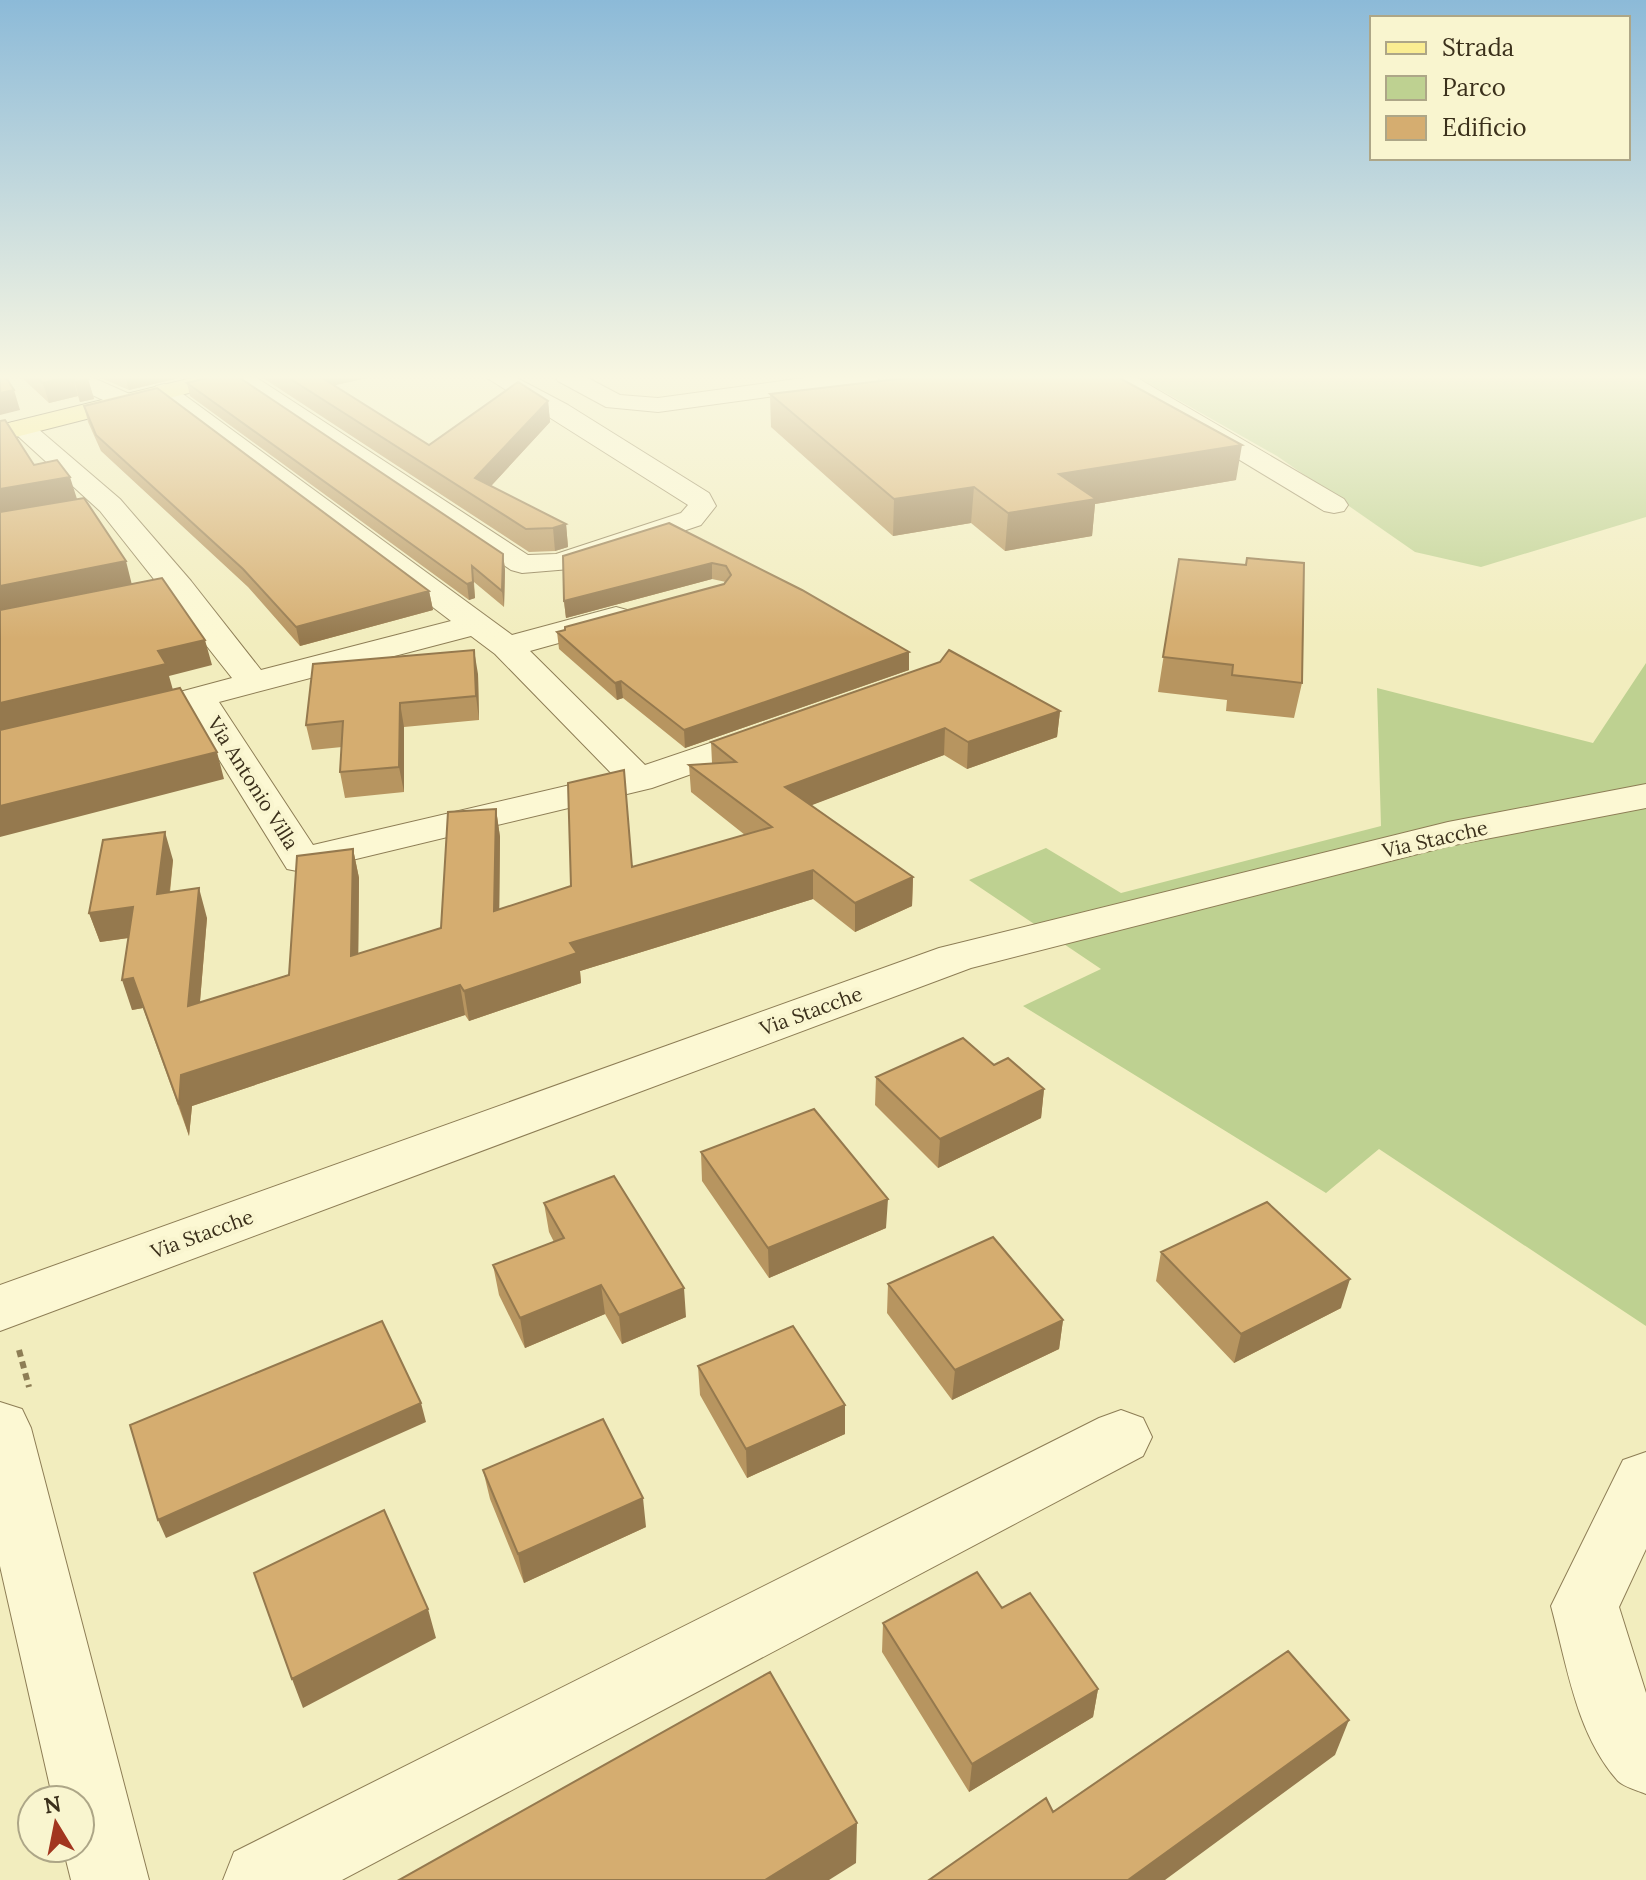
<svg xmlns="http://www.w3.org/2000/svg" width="1646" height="1880" font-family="Lora,serif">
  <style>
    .green { fill: #bed191 }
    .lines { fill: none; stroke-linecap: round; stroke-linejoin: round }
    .minor-casing { stroke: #8d7d55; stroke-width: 2 }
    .major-casing { stroke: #5a492a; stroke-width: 2 }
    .path-far1 { stroke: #8d7d55; stroke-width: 6; stroke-dasharray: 7 5; stroke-linecap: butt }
    .path { stroke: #8d7d55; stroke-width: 8; stroke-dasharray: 9 6; stroke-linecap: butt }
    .minor { fill: #fcf8d3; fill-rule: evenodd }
    .major { fill: #faed92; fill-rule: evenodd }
    .wall { fill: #b79560 }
    .shaded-wall { fill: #95794e }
    .building { fill: #d5ad70; stroke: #95794e; stroke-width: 2 }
    .labels { text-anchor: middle; stroke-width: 8; stroke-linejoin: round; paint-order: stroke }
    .street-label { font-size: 20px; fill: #3b301b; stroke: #f9f5cf }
  </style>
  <rect width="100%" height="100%" fill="#f2edbe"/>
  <path class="green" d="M1136 376H1646V517L1481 567 1415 552 1277 456Z
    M1646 663V1326L1379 1149 1326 1193 1023 1006 1101 969 969 880 1046 848 1121 893 1381 826 1377 688 1593 743Z"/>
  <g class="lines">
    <g class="minor-casing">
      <path id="minor" d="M58 376H89L134 396 137 401 134 406H116L62 381Z
        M226 376H254L528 555 556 554 681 513 688 505 484 376H513L568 405 709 493 716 506 701 525 570 569 522 573 511 570Z
        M554 376H584L620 395 658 398 818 376H881L877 381 869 383 658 412 606 407 558 381Z
        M1105 376H1134L1344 499 1348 505 1344 511 1334 513 1324 511 1109 381Z
        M164 384 172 386 512 635 616 607 627 610 632 617 627 624 530 651 645 765 769 723 782 726 787 734 782 742 652 788 302 872 287 869 189 711 173 715 161 711 155 704 161 697 232 678 100 511 8 427 12 422H30L120 499 191 581 261 670 451 621 156 396 152 391 156 386ZM471 636 495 654 613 775 313 845 219 702Z
        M1646 784V808L1449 846 971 968 0 1331V1285L939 948 1448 822Z
        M0 1402 22 1409 31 1428 149 1880H71L63 1848H80V1800H53L0 1566Z
        M1121 1410 1143 1418 1152 1437 1143 1456 342 1880H223L234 1852 1099 1418Z
        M1646 1452V1549L1619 1607 1646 1693V1794C1637 1790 1624 1787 1618 1781 1576 1734 1567 1665 1551 1606L1623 1460Z"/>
    </g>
    <g class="major-casing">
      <path id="major" d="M200 376H240L236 381 0 441V425Z"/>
    </g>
    <path class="path-far1" d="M19 1350 29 1387"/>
    <path class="path" d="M27 1805 32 1831"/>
    <use href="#minor" class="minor"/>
    <use href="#major" class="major"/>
  </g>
  <path class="wall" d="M20 376H82L88 379 94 399 80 402 78 396 49 403Z
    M96 376H187L129 390Z
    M260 376H376L334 385 429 445 548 401 550 422 491 486 566 524 568 547 555 551 529 552Z
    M187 383 503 554 505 570 504 607 474 582 475 598 469 600 190 396Z
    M770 394 1236 480 1095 504 1092 536 1005 551 971 523 893 536 771 427Z
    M84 406 429 591 433 610 300 646 248 587 101 451 88 422Z
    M669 523 909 670 685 748 623 698 617 700 559 649 557 632 724 584 726 582 712 579 566 618 564 601Z
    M1179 559 1302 683 1294 718 1226 711 1227 700 1158 692Z
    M478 674 479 720 404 727V792L345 798 340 772 342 747 312 750 306 725Z
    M1060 711 1057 737 967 769 944 755 811 805 913 877 912 906 855 932 813 899 580 971 581 983 469 1021 465 1015 192 1106 189 1136 143 1008 132 1010 128 938 100 942 89 913 173 860 170 893 207 918 200 1002 289 975 353 849 359 878 358 954 441 928 496 809 500 837 499 909 632 867 745 835 691 792 689 765 712 763 711 742Z
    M994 1065 1044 1089 1041 1118 938 1168 875 1105 876 1077Z
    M701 1152 886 1228 769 1278 702 1181Z
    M544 1203 686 1317 622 1344 605 1314 525 1348 499 1295 493 1265 554 1242 549 1232Z
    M1161 1252 1341 1308 1234 1363 1156 1281Z
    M888 1284 1063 1320 1059 1349 952 1400 887 1313Z
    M698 1366 845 1434 747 1478 700 1395Z
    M483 1470 646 1527 524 1583 490 1499Z
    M1002 1608 1098 1689 1093 1717 969 1792 882 1652 883 1623Z"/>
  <path class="shaded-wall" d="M72 376 78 396 49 403 43 383Z
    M125 376H187L129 390Z
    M311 376H376L314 390Z
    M88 379 94 399 80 402 75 382Z
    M14 390 20 410 0 415V393Z
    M548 401 550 422 479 499 475 478Z
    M1242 445 1236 480 1095 504 1092 536 1005 551 1008 513 1059 474Z
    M70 477 77 499 0 513V489Z
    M974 487 971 523 893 536 894 499Z
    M566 524 568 547 555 551 553 528Z
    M503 554 505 570 504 607 502 591Z
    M126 561 132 585 0 612V586Z
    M712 563V579L566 618 564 601Z
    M472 566 475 598 469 600 467 584Z
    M429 591 433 610 300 646 296 627Z
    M205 640 212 665 169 676 173 690 0 732V703L158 651Z
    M474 650 478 674 479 720 476 696Z
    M909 652V670L685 748 684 730Z
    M621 681 623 698 617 700 615 683Z
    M400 703 404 727V792L399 767Z
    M1060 711 1057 737 967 769 968 742Z
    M945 728 944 755 786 815 785 787Z
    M217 752 224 779 0 837V806Z
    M496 809 500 837 499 940 494 911Z
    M165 832 173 860 166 924 157 894Z
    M353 849 359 878 358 986 351 956Z
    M813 870V899L580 971 581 983 469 1021 464 991 570 943Z
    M913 877 912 906 855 932V903Z
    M199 888 207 918 197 1036 188 1006Z
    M133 907 142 936 100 942 89 913Z
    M133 978 143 1008 132 1010 122 980Z
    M460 985 465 1015 192 1106 189 1136 179 1105 181 1075Z
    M1044 1089 1041 1118 938 1168 940 1139Z
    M888 1199 886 1228 769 1278 768 1248Z
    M1350 1279 1341 1308 1234 1363 1241 1334Z
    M601 1285 605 1314 525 1348 520 1318Z
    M684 1288 686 1317 622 1344 619 1315Z
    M1063 1320 1059 1349 952 1400 955 1370Z
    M421 1403 426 1422 166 1538 158 1520Z
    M845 1405V1434L747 1478 746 1449Z
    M643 1498 646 1527 524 1583 518 1554Z
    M428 1609 436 1638 303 1708 292 1679Z
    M1098 1689 1093 1717 969 1792 972 1764Z
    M1349 1720 1335 1755 1165 1880H1128Z
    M857 1823 856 1863 829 1880H765Z"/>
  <path class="building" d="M0 376H5L14 390 0 393Z
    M35 376H82L88 379 75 382 72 376 43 383Z
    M214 376H237L503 554 502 591 472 566 473 582 467 584 187 383Z
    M286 376H319L429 445 518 382 548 401 475 478 566 524 553 528 526 529Z
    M923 376H1116L1242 445 1059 474 1096 499 1008 513 974 487 894 499 770 394Z
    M157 388 429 591 296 627 243 569 96 435 84 406Z
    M5 420 34 465 57 460 70 477 0 489V421Z
    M84 498 126 561 0 586V512Z
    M669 523 802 590 909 652 684 730 621 681 615 683 557 632 565 630V627L724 584 731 575 726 566 712 563 564 601 563 556Z
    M1247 558 1304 563 1302 683 1232 675 1233 665 1163 657 1179 559 1246 565Z
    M162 578 205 640 158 651 166 664 0 703V610Z
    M474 650 476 696 400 703 399 767 340 772 343 721 306 725 313 664Z
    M949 650 1060 711 968 742 945 728 785 787 913 877 855 903 813 870 570 943 577 953 464 991 460 985 181 1075 179 1105 133 978 122 980 133 907 89 913 103 840 165 832 157 894 199 888 188 1006 289 975 297 856 353 849 351 956 441 928 448 812 496 809 494 911 571 886 568 783 624 770 632 867 772 827 689 765 736 762 711 742 940 662Z
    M180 688 217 752 0 806V730Z
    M963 1038 994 1065 1008 1058 1044 1089 940 1139 876 1077Z
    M814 1109 888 1199 768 1248 701 1152Z
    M614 1176 684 1288 619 1315 601 1285 520 1318 493 1265 564 1238 544 1203Z
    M1267 1202 1350 1279 1241 1334 1161 1252Z
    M993 1237 1063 1320 955 1370 888 1284Z
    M382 1321 421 1403 158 1520 130 1425Z
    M793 1326 845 1405 746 1449 698 1366Z
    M603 1419 643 1498 518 1554 483 1470Z
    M384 1510 428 1609 292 1679 254 1573Z
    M977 1572 1002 1608 1030 1593 1098 1689 972 1764 883 1623Z
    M1288 1651 1349 1720 1128 1880H929L1046 1798 1053 1812Z
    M770 1672 857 1823 765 1880H399Z"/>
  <linearGradient id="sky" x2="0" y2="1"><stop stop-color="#8cbad8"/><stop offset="0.59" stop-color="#f9f7e2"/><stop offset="1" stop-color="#f9f7e2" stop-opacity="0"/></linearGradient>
  <rect width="1646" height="639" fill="url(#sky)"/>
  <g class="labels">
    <g class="street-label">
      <text transform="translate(253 783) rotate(58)" y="7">Via Antonio Villa</text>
      <text transform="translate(1435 839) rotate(-13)" y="7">Via Stacche</text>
      <text transform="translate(811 1011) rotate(-20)" y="7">Via Stacche</text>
      <text transform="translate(202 1234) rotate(-20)" y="7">Via Stacche</text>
    </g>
  </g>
  <rect x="1370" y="16" width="260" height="144" fill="#f9f5cf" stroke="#ada687" stroke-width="2"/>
  <rect x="1386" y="42" width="40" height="12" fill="#faed92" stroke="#ada687" stroke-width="2"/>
  <text x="1442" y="56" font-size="24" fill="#3b301b">Strada</text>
  <rect x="1386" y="76" width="40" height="24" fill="#bed191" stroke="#ada687" stroke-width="2"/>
  <text x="1442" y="96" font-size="24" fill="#3b301b">Parco</text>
  <rect x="1386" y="116" width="40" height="24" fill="#d5ad70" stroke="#ada687" stroke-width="2"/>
  <text x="1442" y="136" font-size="24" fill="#3b301b">Edificio</text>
  <g transform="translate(56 1824) rotate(350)"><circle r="38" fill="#f9f5cf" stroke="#ada687" stroke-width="2"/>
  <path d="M0-6L14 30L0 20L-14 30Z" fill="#a2361f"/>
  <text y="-12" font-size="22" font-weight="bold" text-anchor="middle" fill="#3b301b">N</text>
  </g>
</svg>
